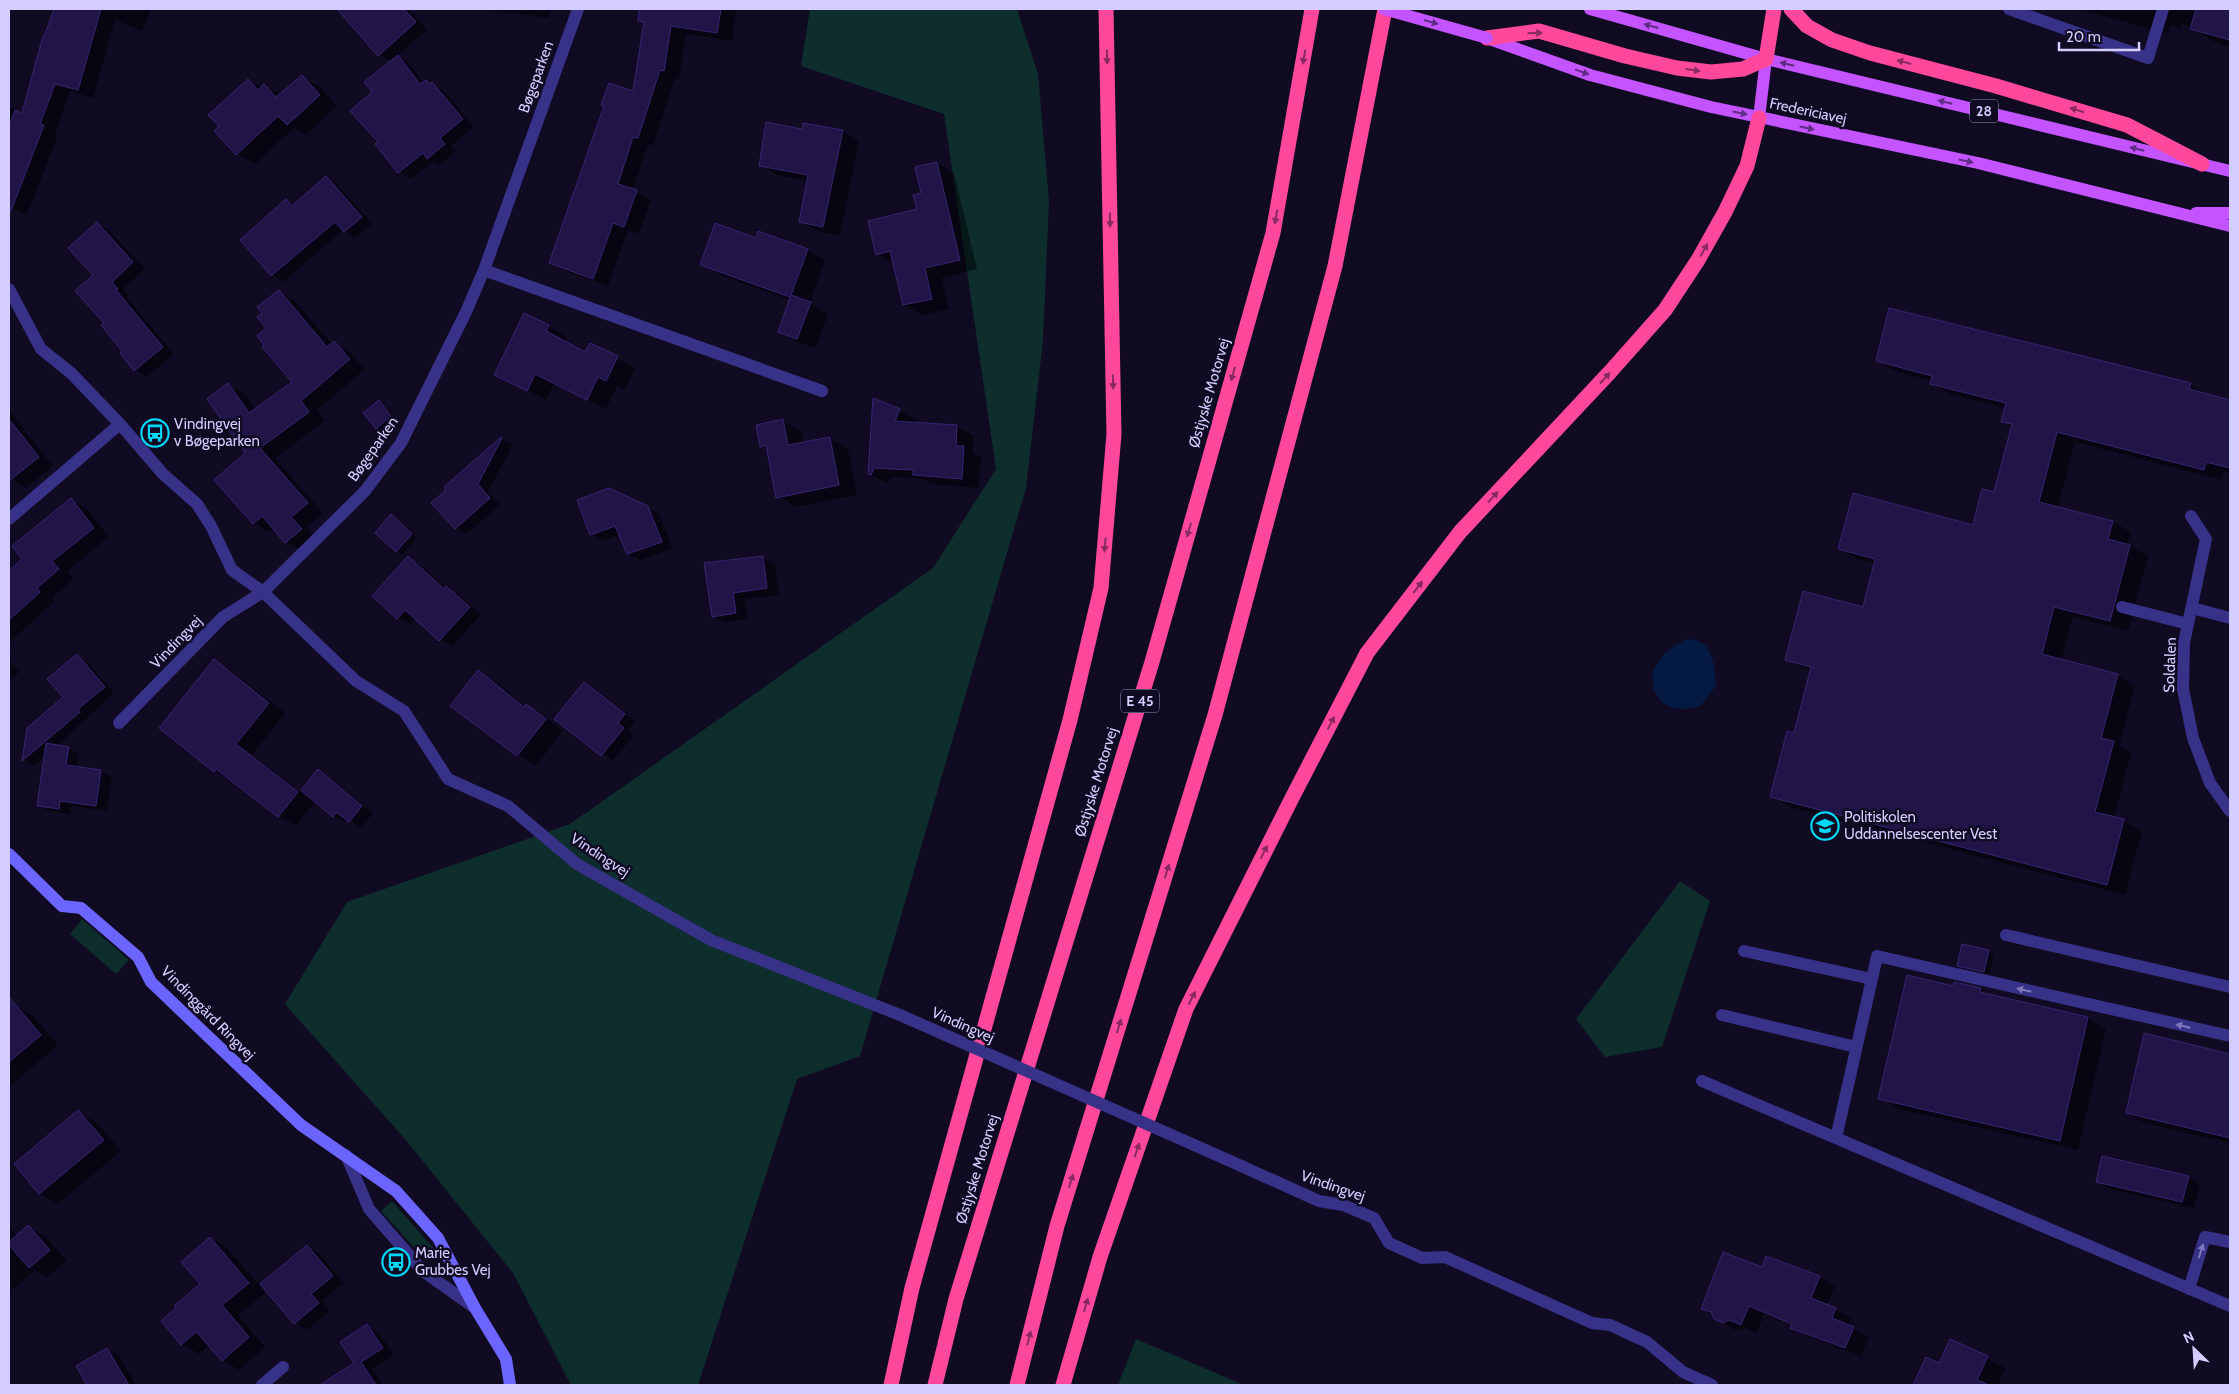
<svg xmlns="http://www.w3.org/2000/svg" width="2239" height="1394" font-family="Cabin,sans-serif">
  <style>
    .green { fill: #0e2d2d }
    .water { fill: #041a43 }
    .shadow { fill: #0007 }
    .building { fill: #201546; stroke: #362574 }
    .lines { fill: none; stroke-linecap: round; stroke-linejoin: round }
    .lane { stroke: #373187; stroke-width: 12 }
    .street { stroke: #373187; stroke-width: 12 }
    .secondary { stroke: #6b64ff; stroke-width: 12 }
    .primary { stroke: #c354ff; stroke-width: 12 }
    .highway { stroke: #ff489b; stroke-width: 15 }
    .street-bridge { stroke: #373187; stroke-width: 12 }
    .primary-bridge { stroke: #c354ff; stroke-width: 12 }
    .oneway { fill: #612c86 }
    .oneway2 { fill: #882a5f }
    .oneway3 { fill: #7e77bd }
    .labels { text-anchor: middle; stroke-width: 5; stroke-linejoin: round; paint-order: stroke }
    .shield { fill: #100b23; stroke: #9993bd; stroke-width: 1 }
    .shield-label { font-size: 14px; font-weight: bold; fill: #d4cdff }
    .street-label { font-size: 15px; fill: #d4cdff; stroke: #100b23 }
    .poi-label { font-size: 15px; fill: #d4cdff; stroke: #100b23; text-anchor: start }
  </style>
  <rect width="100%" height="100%" fill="#100b23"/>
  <path class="green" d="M810 9H1017L1038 74 1049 201 1043 341 1026 488 860 1056 797 1079 698 1385H571L513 1273 405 1139 285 1004 347 902 570 824 933 568 996 469 944 114 801 66Z
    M1680 881 1710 901 1662 1047 1605 1057 1576 1019Z
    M82 919 129 960 116 974 70 934Z
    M392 1201 434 1249 424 1258 381 1211Z
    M1136 1339 1244 1385H1118Z"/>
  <path class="water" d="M1687 639C1713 639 1715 666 1716 686L1700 706C1694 707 1687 709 1680 709 1658 709 1645 681 1657 663 1664 652 1675 645 1687 639Z"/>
  <path class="shadow" d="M56 9H146L150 11 142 31 115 20 93 98 70 91 55 133 58 135 27 215 9 208V107L23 112Z
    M352 9H409L427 30 397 56 409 64 424 83 426 81 432 83 443 90 474 126 451 146 456 151 440 165 433 161 411 179 399 172 380 142 374 92 391 62 379 55 344 15Z
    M481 9H550L549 18Z
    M647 9H736L732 41 686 34 679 79 675 78 653 146 648 144 633 190 651 200 639 234 628 230 608 286 566 271 551 263 634 93Z
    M2079 9H2230V47L2219 44 2182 23 2181 28 2171 25 2168 34Z
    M302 77 320 87 337 106 306 135 294 128 255 164 237 154 249 80 261 88 264 86 281 95Z
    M803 130 842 131 859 141 840 236 817 231 800 221 808 181 777 175 760 165Z
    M937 163 954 173 977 269 942 278 949 309 922 315 904 305 894 264 877 254 918 210 923 194Z
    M326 178 337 184 372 224 355 238 343 230 283 282 272 275 242 240 287 201 295 205Z
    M97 223 109 230 145 269 123 289 129 296 127 298 174 354 147 377 135 370 105 323 95 275Z
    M757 240 807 250 825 260 810 303 828 314 816 348 797 342 779 331 790 300 720 275 702 264Z
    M279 292 295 301 332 344 334 343 350 352 365 369 317 410 325 421 275 458 323 513 307 527 317 539 302 551 286 542 274 528 270 532 254 523 247 453 228 385 245 394 256 410 294 382 268 329 263 313Z
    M548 326 566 337 563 342 586 354 591 345 636 368 625 390 617 386 606 409 554 384 546 400 496 374Z
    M1877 361 2190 384 2208 395 2230 401V473L2224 471 2222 480 2075 442 2058 508 2113 522 2131 532 2127 545 2148 556 2128 631 2073 617 2061 661 2117 675 2135 686 2119 746 2131 753 2114 818 2124 821 2142 831 2125 895 1790 807 1772 796 1794 735 1811 671 1786 659 1864 608 1875 564 1858 559 1840 549 1974 527 1995 494 2012 427 2002 421 2006 408 1950 394 1931 384 1932 381 1895 371Z
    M875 400 899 410 917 420 915 423 957 426 974 436 973 453 981 457 979 488 931 484 923 479 891 477 888 484 869 474Z
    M379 401 384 405 396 419 382 431 377 428Z
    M9 410 53 466 25 488 9 477Z
    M783 421 801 431 803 443 830 438 848 449 857 495 796 507 778 497 769 450 761 446Z
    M501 439 513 445 488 491 500 505 467 534 456 528 433 503Z
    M71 500 87 509 109 537 67 571 74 579 52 598 55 601 9 643V572L24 559Z
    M647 507 659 514 673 549 640 560 628 554 620 535 603 541 591 534Z
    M391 516 417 538 402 554 396 551Z
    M408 558 420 565 446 588 459 595 481 615 452 646 440 640 416 618 410 624 398 618Z
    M763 558 775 565 779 595 745 599 747 619 725 623 713 616Z
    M77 656 87 662 114 693 57 746 68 748 79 754 77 768 101 771 112 777 107 811 71 806 70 814 49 811 39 805 45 756 34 766 24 760 28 729 64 697Z
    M9 660 19 672 9 681Z
    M215 661 232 671 285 713 252 755 314 803 296 826 279 816 232 780 215 771Z
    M478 672 496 682 526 706 544 716 563 730 536 766 518 755Z
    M584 683 635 721 628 730 634 735 613 761 556 719Z
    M318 771 330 778 373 813 361 828 347 819 345 822 333 816Z
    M1988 951 1994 954 1990 974 1959 965Z
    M1954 987 1980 989 1993 996 2088 1018 2106 1029 2078 1150 1898 1109 1880 1098Z
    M16 1006 33 1016 58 1045 9 1087V1012Z
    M2145 1035 2230 1055V1143L2145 1123 2127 1113Z
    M78 1112 96 1122 121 1151 58 1204 40 1194 15 1165Z
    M2188 1177 2200 1184 2194 1208 2109 1189 2097 1182Z
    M9 1227 17 1236 28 1227 46 1237 67 1261 47 1277 35 1270 14 1289 9 1286Z
    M210 1238 227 1248 266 1293 238 1315 265 1347 239 1370 222 1360 209 1345 199 1354 182 1344 202 1285Z
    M307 1246 319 1253 344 1283 322 1301 330 1311 307 1330 295 1323Z
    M1767 1257 1820 1277 1835 1286 1827 1305 1851 1318 1848 1326 1869 1337 1861 1356 1807 1336 1792 1327V1325L1764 1314 1757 1333 1745 1328 1739 1331 1731 1328 1702 1308 1762 1269Z
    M367 1326 379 1333 394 1355 372 1369 383 1385H337L333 1378 356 1363Z
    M1951 1341 2005 1368 1998 1385H1914L1926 1359 1940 1365Z
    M107 1349 119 1356 136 1385H89L78 1366Z"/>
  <path class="building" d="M54 9H101L78 90 55 84 40 124 44 125 11 211H9V127L15 110 22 113 43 36 44 37Z
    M337 9H404L416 22 378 56Z
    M639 9H721L717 33 671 26 664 71 660 70 638 138 633 137 618 184 637 190 624 227 613 223 593 279 549 263 604 106 601 105 609 83 633 91 644 22 638 21Z
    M2196 9H2230V40L2190 29Z
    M398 55 420 84 426 80 429 84 432 82 463 119 440 138 445 144 427 159 423 153 398 173 375 144 378 142 350 111 372 92 364 82Z
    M302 75 320 95 287 125 278 116 236 155 214 131 219 126 208 115 248 79 258 90 264 84 276 97Z
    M766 122 802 129 803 123 843 130 823 227 799 222 808 175 759 166Z
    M937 162 960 260 925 268 932 299 903 305 890 251 876 255 868 221 917 209 913 195 921 193 915 167Z
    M326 176 362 217 344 232 335 222 271 276 240 240 286 199 292 206Z
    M97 222 133 262 112 282 118 289 116 290 163 347 134 371 120 353 122 351 101 325 104 323 75 291 93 275 68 248Z
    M715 223 756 238 758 231 808 249 791 295 811 302 797 339 778 332 790 297 700 265Z
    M279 290 327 347 334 341 350 359 301 401 309 412 260 448 308 503 291 517 302 529 285 543 262 516 253 524 214 480 245 453 207 399 228 383 249 413 292 382 262 347 264 345 257 336 266 328 257 317 262 313 257 307Z
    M1889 308 2191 383 2189 389 2230 400V468L2206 462 2204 470 2057 432 2039 502 2113 521 2108 539 2130 545 2110 621 2054 607 2042 654 2118 674 2101 738 2114 741 2095 812 2124 819 2107 885 1770 797 1787 731 1794 733 1811 667 1785 660 1803 591 1863 607 1875 559 1838 549 1853 493 1973 525 1982 489 1994 492 2012 424 2001 422 2006 403 1930 384 1932 376 1876 361Z
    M524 313 549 325 546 331 585 352 590 343 618 356 606 381 598 377 587 400 535 374 527 391 494 375Z
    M873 398 900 409 895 421 957 425 956 446H964L962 479 913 475V470L874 468 871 475 868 474Z
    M379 400 391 416 376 429 363 413Z
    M9 419 39 457 9 481Z
    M783 419 788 445 830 437 839 485 776 498 766 445 760 447 756 425Z
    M501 437 502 438 478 484 490 498 455 529 431 503 446 490 444 487Z
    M609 488 648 506 662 542 627 554 615 526 590 535 577 500Z
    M71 498 94 528 52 561 59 569 37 588 40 592 9 620V571L22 559 12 546Z
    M391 514 412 534 396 552 375 533Z
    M408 556 444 589 446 586 470 607 439 641 405 610 397 619 372 596Z
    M763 556 767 588 733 593 736 613 712 617 704 563Z
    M77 654 105 687 78 709 80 712 22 761 27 728 63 697 47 679Z
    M214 659 269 703 236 744 298 792 278 817 216 769 214 772 159 728Z
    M478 670 524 707 526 704 546 719 517 756 450 706Z
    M584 682 625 714 618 723 624 728 601 756 554 719Z
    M46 743 69 747 66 765 101 770 96 806 60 801 59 809 37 806Z
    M318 769 362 806 349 822 336 812 333 817 301 790Z
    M1962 944 1989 950 1984 972 1957 966Z
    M1907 975 1953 986 1954 982 1981 988 1980 992 2088 1017 2060 1141 1878 1099Z
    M9 997 41 1035 9 1062Z
    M2144 1033 2230 1054V1138L2126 1113Z
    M78 1110 104 1140 39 1194 14 1164Z
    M2102 1156 2189 1176 2182 1202 2096 1182Z
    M28 1225 50 1250 29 1268 9 1245V1242Z
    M210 1237 249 1283 222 1305 249 1337 222 1361 196 1332 181 1345 161 1321 176 1308 174 1306 200 1284 181 1262Z
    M307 1245 333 1276 311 1294 319 1303 294 1324 260 1284Z
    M1723 1252 1762 1267 1766 1256 1820 1276 1811 1298 1836 1308 1832 1318 1854 1327 1845 1348 1790 1328 1792 1324 1749 1306 1741 1325 1729 1320 1723 1323 1714 1319 1711 1312 1701 1309Z
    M367 1324 383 1348 361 1362 376 1385H320L354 1363 340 1342Z
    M1950 1339 1988 1356 1977 1380 1989 1385H1913L1926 1357 1939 1363Z
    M107 1348 129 1385H87L76 1366Z"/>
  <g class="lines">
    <path class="lane" d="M2009 9 2148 58 2163 9
      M2191 516 2206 539 2184 643 2183 689 2193 738 2210 783 2230 811
      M2122 607 2188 624
      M2192 608 2230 618
      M2006 935 2230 987
      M1744 951 1872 979 1836 1138
      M1872 979 1877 956 2230 1036
      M1722 1015 1856 1047
      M1702 1081 2230 1306
      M346 1155 369 1209 423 1271 475 1308
      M2189 1289 2205 1237 2230 1242"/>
    <path class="street" d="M484 270 822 391
      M9 289 41 349 71 373 120 424 163 474 197 504 211 526 232 570 263 592 356 681 404 711 448 779 508 806 577 864 711 940 900 1015
      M9 519 120 424
      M119 723 223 617 263 592 365 491 401 443 466 312 484 270 578 9
      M1228 1160 1319 1201 1343 1205 1374 1218 1389 1243 1422 1258 1445 1257 1592 1323 1610 1325 1647 1342 1683 1372 1712 1385
      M262 1385 283 1367"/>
    <path class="secondary" d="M9 854 62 906 81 908 138 957 151 982 301 1125 396 1191 438 1238 475 1308 506 1359 510 1385"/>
    <path class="primary" d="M1590 9 1766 59 2230 171
      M1487 38 1590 75 1711 107 1978 163 2230 226
      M1759 118 1766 59
      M2196 213H2230"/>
    <path class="highway" d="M1791 9 1807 26 1832 40 1870 53 1996 86 2127 125 2202 164
      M1487 38 1539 31 1625 56 1677 68 1711 72 1743 69 1766 59 1774 9
      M891 1385 912 1288 1070 720 1101 588 1114 434 1106 9
      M935 1385 956 1299 1152 662 1273 233 1312 9
      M1017 1385 1057 1226 1215 715 1335 266 1385 9
      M1063 1385 1100 1257 1186 1009 1292 798 1367 653 1460 532 1610 372 1665 310 1698 260 1725 212 1747 166 1759 118"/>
    <path class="street-bridge" d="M900 1015 1228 1160"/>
    <path class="primary-bridge" d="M1384 9 1487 38"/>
  </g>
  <defs><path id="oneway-solid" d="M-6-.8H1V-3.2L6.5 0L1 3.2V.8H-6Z" transform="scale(1.25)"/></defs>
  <g class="oneway">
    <use href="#oneway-solid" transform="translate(1431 22) rotate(16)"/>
    <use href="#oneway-solid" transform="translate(1651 26) rotate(-164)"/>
    <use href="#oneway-solid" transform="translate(1787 64) rotate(-167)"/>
    <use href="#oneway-solid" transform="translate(1582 72) rotate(20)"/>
    <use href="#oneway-solid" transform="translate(1945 102) rotate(-166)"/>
    <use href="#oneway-solid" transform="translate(1740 113) rotate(12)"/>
    <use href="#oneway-solid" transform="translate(1807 128) rotate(12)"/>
    <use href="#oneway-solid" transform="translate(2137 149) rotate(-166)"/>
    <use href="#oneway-solid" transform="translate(1966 161) rotate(12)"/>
  </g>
  <g class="oneway2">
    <use href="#oneway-solid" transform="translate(1535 33) rotate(-1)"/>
    <use href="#oneway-solid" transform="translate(1107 57) rotate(89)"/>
    <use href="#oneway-solid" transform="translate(1304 57) rotate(100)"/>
    <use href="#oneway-solid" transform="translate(1904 62) rotate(-165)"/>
    <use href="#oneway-solid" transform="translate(1693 70) rotate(8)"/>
    <use href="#oneway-solid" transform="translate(2077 110) rotate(-163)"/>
    <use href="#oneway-solid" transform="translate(1276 217) rotate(100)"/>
    <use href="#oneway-solid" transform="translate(1110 220) rotate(89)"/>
    <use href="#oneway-solid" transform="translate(1704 250) rotate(-61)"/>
    <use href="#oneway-solid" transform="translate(1233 374) rotate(106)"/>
    <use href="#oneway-solid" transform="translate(1605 378) rotate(-47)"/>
    <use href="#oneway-solid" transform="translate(1113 382) rotate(89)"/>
    <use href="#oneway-solid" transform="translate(1493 497) rotate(-47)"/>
    <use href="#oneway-solid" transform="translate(1189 530) rotate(106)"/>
    <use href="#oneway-solid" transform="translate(1105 545) rotate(95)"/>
    <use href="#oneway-solid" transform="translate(1418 587) rotate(-52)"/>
    <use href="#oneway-solid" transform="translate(1331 723) rotate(-63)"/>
    <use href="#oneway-solid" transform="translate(1264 852) rotate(-63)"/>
    <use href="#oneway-solid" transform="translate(1167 871) rotate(-73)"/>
    <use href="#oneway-solid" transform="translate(1192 998) rotate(-63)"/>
    <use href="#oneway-solid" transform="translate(1119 1026) rotate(-73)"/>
    <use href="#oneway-solid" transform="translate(1137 1150) rotate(-71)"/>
    <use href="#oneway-solid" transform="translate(1071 1181) rotate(-73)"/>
    <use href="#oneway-solid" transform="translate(1086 1305) rotate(-74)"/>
    <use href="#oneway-solid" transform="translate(1029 1338) rotate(-76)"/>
  </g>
  <g class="oneway3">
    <use href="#oneway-solid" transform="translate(2024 990) rotate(-167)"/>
    <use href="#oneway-solid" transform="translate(2183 1026) rotate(-167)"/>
    <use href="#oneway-solid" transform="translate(2201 1251) rotate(-72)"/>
  </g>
  <defs>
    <g id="bus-ring" transform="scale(1.4375)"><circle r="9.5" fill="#100b23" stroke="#00d9f8" stroke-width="1.5"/><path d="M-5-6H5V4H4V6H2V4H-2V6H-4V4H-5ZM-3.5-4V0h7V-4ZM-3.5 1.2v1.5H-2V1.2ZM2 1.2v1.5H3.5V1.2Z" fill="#00d9f8"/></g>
    <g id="university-ring" transform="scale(1.4375)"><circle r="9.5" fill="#100b23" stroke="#00d9f8" stroke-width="1.5"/><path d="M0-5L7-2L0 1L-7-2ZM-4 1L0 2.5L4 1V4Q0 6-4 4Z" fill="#00d9f8"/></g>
  </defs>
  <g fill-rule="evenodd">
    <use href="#bus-ring" x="155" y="433"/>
    <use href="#university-ring" x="1825" y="826"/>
    <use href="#bus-ring" x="396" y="1262"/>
  </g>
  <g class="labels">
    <g class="shield">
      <rect x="1970" y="99.5" width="28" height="23" rx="4"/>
      <rect x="1121" y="689.5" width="38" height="23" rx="4"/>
    </g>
    <g class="shield-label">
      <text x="1984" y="116">28</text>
      <text x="1140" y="706">E 45</text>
    </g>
    <g class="street-label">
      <text transform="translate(536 77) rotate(-70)" y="5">Bøgeparken</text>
      <text transform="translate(1808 111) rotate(12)" y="5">Fredericiavej</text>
      <text transform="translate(1209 393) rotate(-74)" y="5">Østjyske Motorvej</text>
      <text transform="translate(373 449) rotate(-55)" y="5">Bøgeparken</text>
      <text transform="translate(176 642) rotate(-46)" y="5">Vindingvej</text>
      <text transform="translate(2170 665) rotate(-88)" y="5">Soldalen</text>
      <text transform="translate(1096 782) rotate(-73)" y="5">Østjyske Motorvej</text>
      <text transform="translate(600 855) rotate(33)" y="5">Vindingvej</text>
      <text transform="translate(208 1013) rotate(45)" y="5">Vindinggård Ringvej</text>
      <text transform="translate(963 1025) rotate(24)" y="5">Vindingvej</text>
      <text transform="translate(977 1169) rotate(-73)" y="5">Østjyske Motorvej</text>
      <text transform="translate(1333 1186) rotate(19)" y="5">Vindingvej</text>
    </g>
    <g class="poi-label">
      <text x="174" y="429">Vindingvej<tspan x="174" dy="17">v Bøgeparken</tspan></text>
      <text x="1844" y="822">Politiskolen<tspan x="1844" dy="17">Uddannelsescenter Vest</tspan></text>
      <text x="415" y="1258">Marie<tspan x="415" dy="17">Grubbes Vej</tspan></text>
    </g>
  </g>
  <rect width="2239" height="1394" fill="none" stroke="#d4cdff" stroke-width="20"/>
  <g transform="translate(2194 1349) rotate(335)" stroke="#100b23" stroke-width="4" paint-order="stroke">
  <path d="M0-4L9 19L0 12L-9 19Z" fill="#d4cdff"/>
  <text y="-8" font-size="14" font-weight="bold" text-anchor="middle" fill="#d4cdff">N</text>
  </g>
  <path d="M2059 42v8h80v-8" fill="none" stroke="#d4cdff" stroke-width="2.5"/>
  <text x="2066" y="42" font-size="15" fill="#d4cdff" stroke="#100b23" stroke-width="4" paint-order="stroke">20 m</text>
</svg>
